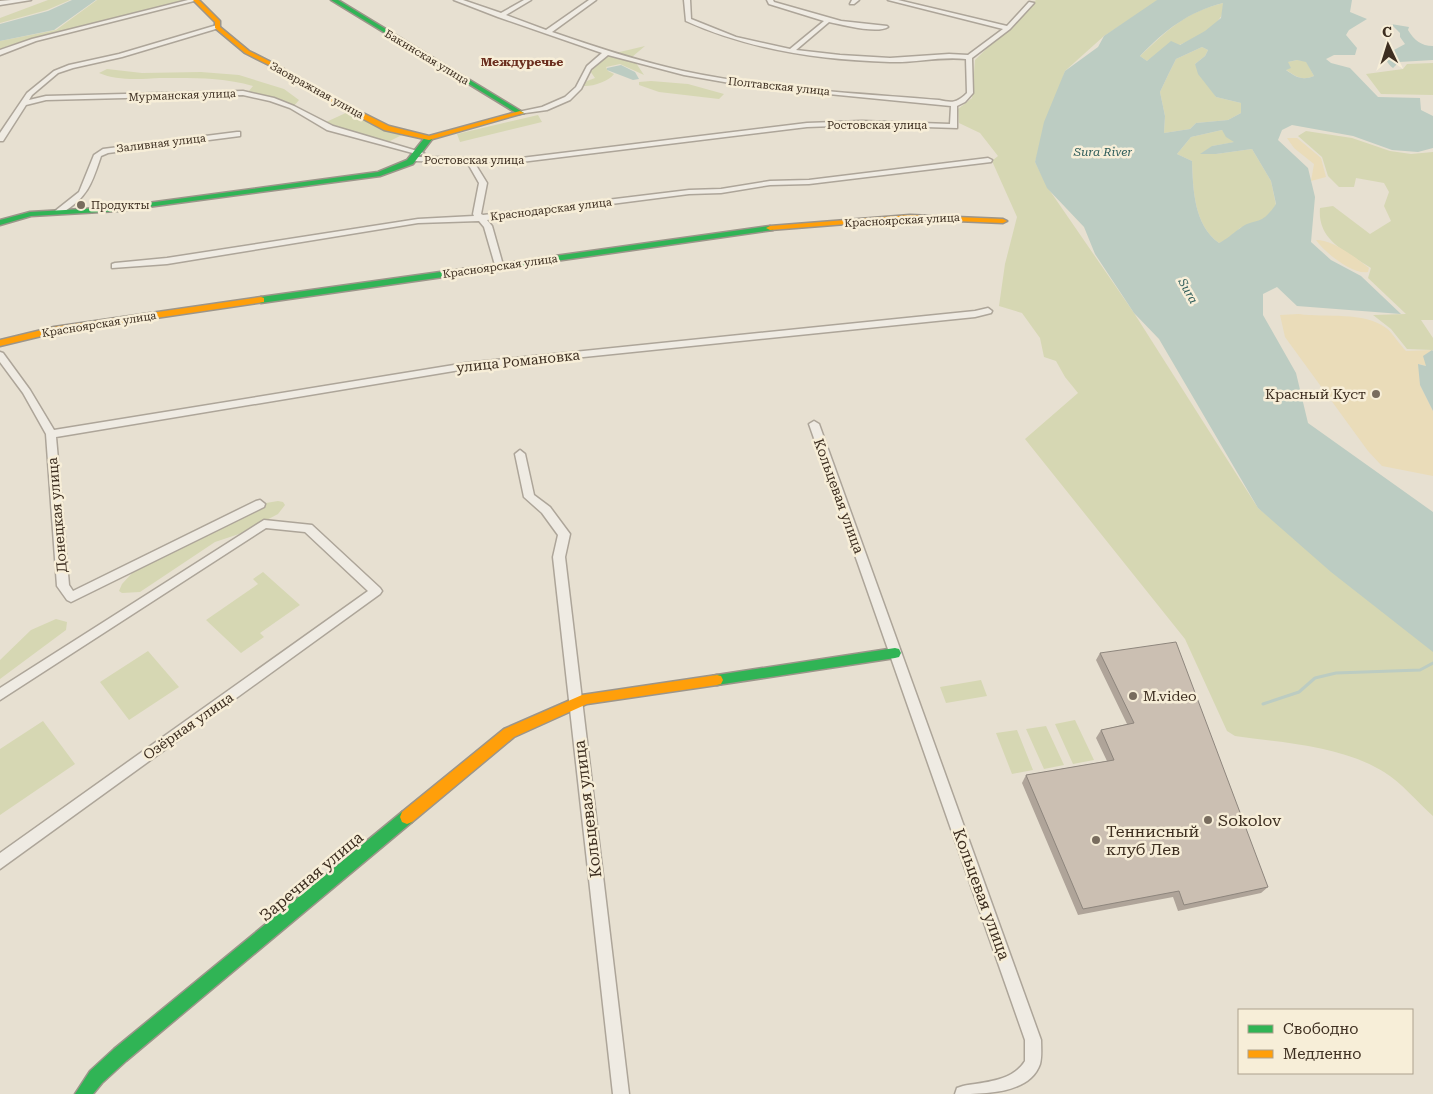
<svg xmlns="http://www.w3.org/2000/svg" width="1433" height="1094" font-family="'Roboto Serif',serif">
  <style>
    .green { fill: #d6d7b3 }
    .sand { fill: #eadcb9 }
    .water { fill: #bcccc2; fill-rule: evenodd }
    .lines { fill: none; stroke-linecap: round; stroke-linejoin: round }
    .stream { stroke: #bcccc2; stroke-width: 3 }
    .street-casing { stroke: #ada599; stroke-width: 3 }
    .fast-casing { stroke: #9c958a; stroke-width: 3 }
    .slow-casing { stroke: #9c958a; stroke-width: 3 }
    .street { fill: #efebe3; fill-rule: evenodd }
    .fast { fill: #30b455; fill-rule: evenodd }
    .slow { fill: #ff9f0a; fill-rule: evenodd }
    .wall { fill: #afa499 }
    .building { fill: #cbbfb2; stroke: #8e867d }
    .poi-dot { fill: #786c5e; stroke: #f7eed8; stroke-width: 2 }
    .labels { text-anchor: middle; stroke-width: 5; stroke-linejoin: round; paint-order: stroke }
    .far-street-label { font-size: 11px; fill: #3d2e20; stroke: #f7eed8 }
    .far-poi-label { font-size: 11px; fill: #3d2e20; stroke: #f7eed8; text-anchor: start }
    .far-neighbourhood-label { font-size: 12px; font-weight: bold; fill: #6b2e1e; stroke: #f7eed8 }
    .far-water-label { font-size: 12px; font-style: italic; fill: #2f5d5a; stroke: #f7eed8 }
    .street-label { font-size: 14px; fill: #3d2e20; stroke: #f7eed8 }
    .poi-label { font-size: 14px; fill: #3d2e20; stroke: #f7eed8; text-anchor: end }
    .near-street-label { font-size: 16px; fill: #3d2e20; stroke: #f7eed8 }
    .near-poi-label { font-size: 16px; fill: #3d2e20; stroke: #f7eed8; text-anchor: start }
  </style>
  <rect width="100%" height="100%" fill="#e7e0d1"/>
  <path class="green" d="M48 0H70L47 10 0 23V18Z
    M97 0H192L7 46 0 53V41L56 30Z
    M1036 0H1161L1104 36 1065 71 1035 162 1048 188 1134 313 1258 508 1433 649V816C1417 802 1402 783 1384 772 1340 745 1285 743 1235 736L1227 731 1185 639 1025 439 1078 393 1065 377 1056 361 1044 357 1040 338 1022 313 999 306 1005 264 1017 217 992 161 998 156 980 133 959 123 958 109 972 98 975 60Z
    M1223 3C1223 7 1223 15 1220 18 1206 39 1167 47 1147 61L1140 56C1169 29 1184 13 1223 3Z
    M645 46 632 57 644 75 620 64 606 67 608 71 614 74C609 81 592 87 583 86L587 81 595 78 590 71 607 55Z
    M1202 47 1208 50 1205 56 1195 64 1216 97 1241 103V113L1228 120 1196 123 1190 129 1164 133 1165 116 1160 92 1169 73 1176 59Z
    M1297 60 1306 61 1314 76C1302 81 1296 77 1285 69L1288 62Z
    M1433 63V95L1381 94 1366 74 1403 69 1407 64Z
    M107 69 142 73 201 72 239 75 284 89 299 100 294 106 274 97 248 92 253 86C222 77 192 78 160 78 141 79 117 81 99 73Z
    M651 81 688 84 724 94 719 99 659 92 639 85V82Z
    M350 111 404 134 388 142 324 123Z
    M538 115 542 122 460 142 457 134Z
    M1222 130 1235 142 1212 146 1216 154 1252 149 1271 181 1276 205 1266 219 1240 228 1228 239 1219 243C1194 225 1193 190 1192 161L1177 154 1191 137Z
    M1306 131 1352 138 1390 151 1411 154 1433 152V320H1421L1433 338V350L1407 349 1391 329 1373 315 1406 314 1368 278 1371 268C1347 252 1317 241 1320 208L1333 206 1370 234 1391 221 1384 206 1389 192 1384 183 1356 178 1354 187H1339L1328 176 1322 157 1298 136Z
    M278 501 283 502 285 505 278 514 242 533 215 542 140 592 122 593 119 591 122 584 135 570 266 503Z
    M263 572 300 605 260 633 264 637 241 653 206 620 258 584 253 579Z
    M56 619 67 622 66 630 0 679V660L31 630Z
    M148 651 179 687 129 720 100 682Z
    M981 680 987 696 946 703 940 687Z
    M1075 720 1094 760 1073 764 1055 724Z
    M43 721 75 764 0 815V749Z
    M1046 726 1064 765 1044 769 1026 729Z
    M1017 730 1033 770 1012 774 996 733Z"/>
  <path class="sand" d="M1287 138H1297L1321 158 1326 177 1311 181 1314 164 1294 148Z
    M1316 240C1333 240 1355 257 1369 268L1368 272C1353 275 1325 253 1316 240Z
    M1299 314C1326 318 1364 311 1386 328 1391 331 1400 345 1406 351L1432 350 1433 351 1426 366 1419 364 1420 385 1433 411V476L1382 466 1368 451 1285 337 1280 315Z"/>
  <path class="water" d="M72 0H96L54 30 0 41V24L48 11Z
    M1157 0H1352L1350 12 1367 19 1349 30 1346 35 1357 48 1355 55H1334L1326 59 1331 63 1350 68 1378 97 1420 98 1421 110 1433 116V148L1418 152 1392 150 1353 136 1292 125 1282 130 1278 140 1308 168 1315 197 1311 242 1331 260 1361 276 1401 314 1297 306 1277 287 1263 294V315L1296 373 1308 423 1433 512V652L1331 572 1258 508 1159 339 1134 313 1095 254 1084 227 1047 188 1035 162 1044 122 1065 71 1098 47 1104 36ZM1223 3 1221 18 1205 31 1180 45 1171 41 1147 61 1140 56C1165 30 1188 12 1223 3ZM1202 47 1208 50 1205 56 1195 64 1198 74 1216 97 1241 103V113L1228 120 1196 123 1190 129 1164 133 1165 116 1160 92 1169 73 1176 59ZM1297 60 1306 62 1314 76C1302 81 1296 77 1286 70L1291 68 1288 62ZM1222 130 1226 137 1234 142 1212 146 1200 154H1216L1252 149 1271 181 1276 204C1260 228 1257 216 1239 229 1232 234 1227 239 1219 243 1194 225 1193 190 1192 161L1177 154 1191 137Z
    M1391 24 1409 27 1408 30C1414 40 1421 46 1433 46V60L1399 62 1393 68C1386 63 1386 59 1385 51L1394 50 1405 44 1400 37V33Z
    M621 65 635 72 639 79 633 80 607 70V68Z
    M1432 350 1433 351V411L1420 385 1418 364 1426 366 1423 356Z"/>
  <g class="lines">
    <path class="stream" d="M1263 704 1299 692 1315 678 1336 673 1420 670 1433 663"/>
    <g class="street-casing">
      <path id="street" d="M11 0H31L0 5V1Z
        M188 0H198L36 41 0 55V50L32 39Z
        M454 0H463L501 13 524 0H531L506 15 546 30 589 0H596L552 32C595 47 638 61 683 71 767 89 854 93 939 100 952 103 957 103 967 93L966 59C940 56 915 63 890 62 820 60 750 50 686 21L684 0H690L691 19 736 37 790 49 824 21 769 4 767 0H773L774 2 841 21 887 26 888 27C877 34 843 25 829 22L796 50 840 55 890 58 949 54 968 55 1003 29 888 0H898L1007 26 1029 2 1034 3 1010 29 972 58 973 93 965 102 957 106V128L862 125 807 127 521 162H474L487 183 481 214 483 215 689 190 721 189 770 181 809 180 988 158 992 160 991 162 809 184 770 185 721 193 689 194 487 220 492 226 503 265 499 268 495 265 484 227 479 221 418 223 167 264 112 268V264L115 263 167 258 418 219 474 216 473 214 479 183 467 162 413 161 412 159 416 157 521 158 807 123 862 121 950 124 951 106 747 86 684 75 608 55 591 69 581 89 570 100 547 110 518 114V112L542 107 565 97 576 87 587 66 602 53 498 17Z
        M852 0H859L854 4H850Z
        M217 25 220 27 219 28 122 57 73 68 58 73 32 95 29 100 46 96 243 91 274 98 294 106 333 126 424 153 420 155 327 130 290 108 270 101 243 95 46 100 26 105 3 141H0V133L27 93 54 71 69 65 119 54Z
        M237 132H240V136L108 153 101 156C92 183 88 197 62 213L55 211 79 192 94 155 103 149Z
        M988 308 992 311 991 313 975 317 466 369 56 437 69 585 73 591 256 501 260 500 265 504 264 507 71 602 67 600 57 586 46 434 23 393 0 362V352L3 353 30 390 54 430 466 363 975 311Z
        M814 421 819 424 1041 1040C1041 1048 1042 1056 1040 1064 1030 1094 984 1094 955 1094L957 1088 963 1086C984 1082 1012 1082 1025 1061V1040L809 424Z
        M520 450 525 454 534 495 550 507 570 534 565 557 629 1094H613L553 557 558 535 542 513 524 497 515 454Z
        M264 520 312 525 380 588 382 591 380 594 0 869V853L368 591 305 532 266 528 0 700V688Z"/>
    </g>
    <g class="fast-casing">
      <path id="fast" d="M331 0H338L524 113 518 114Z
        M426 136 433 138 413 164 380 176 118 211 31 216 0 225V220L30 212 118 207 378 172 407 160Z
        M770 226 774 228 773 230 261 303 257 300 261 297Z
        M895 648 899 649 901 653 899 657 895 658 717 685 713 684 711 680 713 676 717 675Z
        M407 810 412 812 414 817 412 822 126 1061 102 1083 93 1094H75L90 1071 114 1049 402 812Z"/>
    </g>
    <g class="slow-casing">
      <path id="slow" d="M193 0H199L220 21V27L249 51 279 66 315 89 389 126 429 136 520 111 524 113 429 140 384 130 311 91 275 68 245 53 215 28V22Z
        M910 215 1003 219 1007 221 1003 223 910 219 770 230 766 228 770 226Z
        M261 297 264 298V302L54 333 0 346V340L54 327Z
        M717 675 721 676 723 680 721 684 717 685 587 704 514 737 412 822 407 824 402 822 400 817 402 812 504 729 582 695Z"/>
    </g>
    <use href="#street" class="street"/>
    <use href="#fast" class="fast"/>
    <use href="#slow" class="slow"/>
  </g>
  <path class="wall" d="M1100 653 1268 887 1261 893 1178 911 1173 897 1078 915 1022 783 1026 775 1107 761 1096 738 1101 730 1127 724 1096 660Z"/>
  <path class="building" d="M1176 642 1268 887 1184 905 1179 891 1083 909 1026 775 1114 760 1101 730 1134 723 1100 653Z"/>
  <g class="poi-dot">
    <circle cx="81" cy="205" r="5"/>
    <circle cx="1376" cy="394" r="5"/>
    <circle cx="1133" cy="696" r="5"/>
    <circle cx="1208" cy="820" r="5"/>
    <circle cx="1096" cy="840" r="5"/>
  </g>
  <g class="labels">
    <g class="far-street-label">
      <text transform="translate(427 57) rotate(31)" y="4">Бакинская улица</text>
      <text transform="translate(779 86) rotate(6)" y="4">Полтавская улица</text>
      <text transform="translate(317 90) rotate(29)" y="4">Заовражная улица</text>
      <text transform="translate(182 95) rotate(-2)" y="4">Мурманская улица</text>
      <text x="877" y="129">Ростовская улица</text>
      <text transform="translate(161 143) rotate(-7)" y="4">Заливная улица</text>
      <text x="474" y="164">Ростовская улица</text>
      <text transform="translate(551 209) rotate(-7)" y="4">Краснодарская улица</text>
      <text transform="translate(902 220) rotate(-3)" y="4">Красноярская улица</text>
      <text transform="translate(500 266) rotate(-8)" y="4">Красноярская улица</text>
      <text transform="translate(99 324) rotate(-9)" y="4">Красноярская улица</text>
    </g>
    <g class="far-poi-label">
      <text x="91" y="209">Продукты</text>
    </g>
    <g class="far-neighbourhood-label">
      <text x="522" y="66">Междуречье</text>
    </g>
    <g class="far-water-label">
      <text x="1103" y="156">Sura River</text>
      <text transform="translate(1188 291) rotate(61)" y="4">Sura</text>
    </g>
    <g class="street-label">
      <text transform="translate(518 361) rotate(-6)" y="5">улица Романовка</text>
      <text transform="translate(839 496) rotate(70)" y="5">Кольцевая улица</text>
      <text transform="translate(57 515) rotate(-95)" y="5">Донецкая улица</text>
      <text transform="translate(188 726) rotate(-35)" y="5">Озёрная улица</text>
    </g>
    <g class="poi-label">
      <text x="1366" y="399">Красный Куст</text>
      <text x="1143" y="701" text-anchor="start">M.video</text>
    </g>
    <g class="near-street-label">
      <text transform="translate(587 809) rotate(-97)" y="6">Кольцевая улица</text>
      <text transform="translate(311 876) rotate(-40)" y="6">Заречная улица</text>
      <text transform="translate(982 894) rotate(70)" y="6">Кольцевая улица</text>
    </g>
    <g class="near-poi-label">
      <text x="1218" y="826">Sokolov</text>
      <text x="1106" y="837">Теннисный<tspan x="1106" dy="18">клуб Лев</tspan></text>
    </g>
  </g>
  <rect x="1238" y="1009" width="175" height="65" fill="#f7eed8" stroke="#ada18e"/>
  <rect x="1248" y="1025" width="25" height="8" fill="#30b455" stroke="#ada18e"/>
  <text x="1283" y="1034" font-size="15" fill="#3d2e20">Свободно</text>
  <rect x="1248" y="1050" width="25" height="8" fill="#ff9f0a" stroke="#ada18e"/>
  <text x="1283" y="1059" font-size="15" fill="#3d2e20">Медленно</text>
  <g transform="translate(1388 45) rotate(356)" stroke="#f7eed8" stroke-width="4" paint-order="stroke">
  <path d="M0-4L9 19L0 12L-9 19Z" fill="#3d2e20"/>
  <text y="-8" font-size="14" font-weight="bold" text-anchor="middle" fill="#3d2e20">С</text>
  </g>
</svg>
